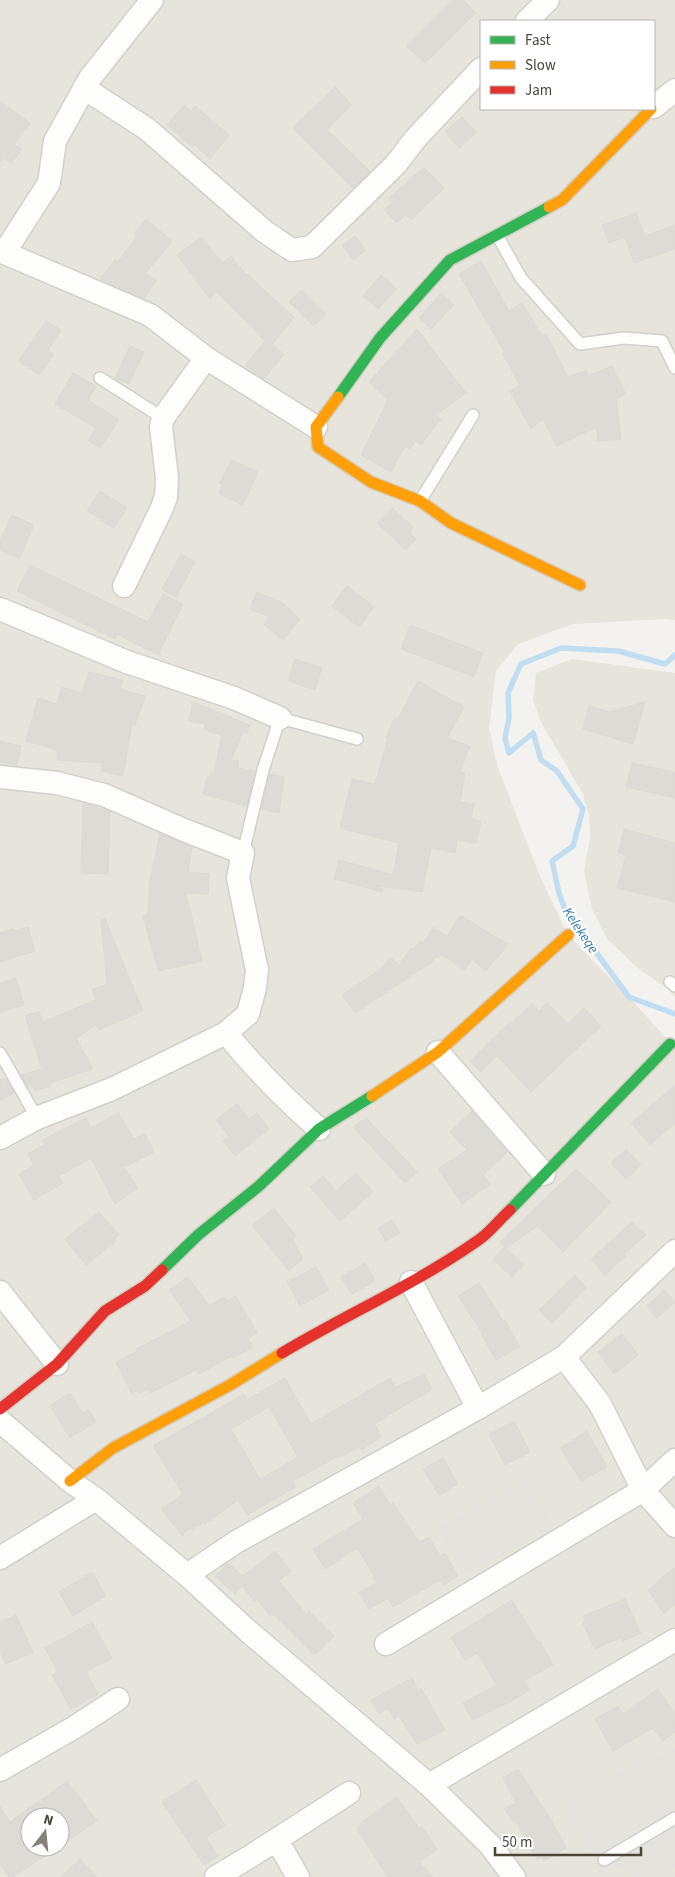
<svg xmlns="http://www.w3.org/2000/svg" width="675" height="1877" font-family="'Source Sans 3',sans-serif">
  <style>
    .residential { fill: #e7e4dc; fill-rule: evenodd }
    .parking { fill: #e6e3df }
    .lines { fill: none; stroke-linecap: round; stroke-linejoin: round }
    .stream { stroke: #c0ddf1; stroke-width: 5.5 }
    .building { fill: #dedbd6; stroke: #dcd9d4; fill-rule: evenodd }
    .lane-casing { stroke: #d2d0cb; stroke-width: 14 }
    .street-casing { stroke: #d2d0cb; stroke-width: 25 }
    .fast-casing { stroke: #d3cfc5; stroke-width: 14 }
    .slow-casing { stroke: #d3cfc5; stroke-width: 14 }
    .jam-casing { stroke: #d3cfc5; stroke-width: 14 }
    .lane { stroke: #fdfdfc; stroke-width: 11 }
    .street { stroke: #fdfdfc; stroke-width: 22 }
    .fast { stroke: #30b455; stroke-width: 11 }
    .slow { stroke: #ff9f0a; stroke-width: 11 }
    .jam { stroke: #e5322d; stroke-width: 11 }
    .labels { text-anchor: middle; stroke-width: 4; stroke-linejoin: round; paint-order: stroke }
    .water-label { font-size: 14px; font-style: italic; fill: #2e7ab2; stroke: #fff }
  </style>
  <rect width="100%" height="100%" fill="#f4f2ee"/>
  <path class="residential" d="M0 0H675V620L664 619 573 624 518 644 496 671 489 728 497 765 539 874 568 935 639 1008 675 1048V1877H0ZM481 21H654V109H481ZM30 1817H60V1847H30Z
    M572 659 675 673V997L668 989 640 970 607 939 592 909 584 871 590 837 589 815 583 794 542 724 533 700 536 673Z"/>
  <path class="parking" d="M528 1479 553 1526 463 1574 437 1527Z
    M675 1747V1866L668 1871 671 1877H634L628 1867 602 1871 562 1806 644 1757 648 1763Z"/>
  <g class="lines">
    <path class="stream" d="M675 655 665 664 618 651 561 648 521 664 508 693 509 718 505 738 509 753 533 733 541 760 557 771 583 809 573 846 552 861 559 893 565 910 629 997 675 1014"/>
  </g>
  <path class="building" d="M452 0H463L476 13 425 63 406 46Z
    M335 87 352 105 327 130 370 171 353 188 293 128Z
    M0 101 30 123 14 144 22 149 11 163 4 158 0 163Z
    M184 105 191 111 195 106 229 135 210 159 195 145 193 147 167 125Z
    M462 117 477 132 459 148 445 132Z
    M424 167 444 188 412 219 405 215 397 223 384 210 392 202 389 198Z
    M636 213 645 236 675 225V249L634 263 625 237 609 243 602 225Z
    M146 219 172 241 146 273 156 281 144 298 100 279 115 260 118 262 137 236 134 233Z
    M355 236 366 250 353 260 342 245Z
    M202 237 222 263 231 256 246 275 247 274 294 317 272 345 284 354 264 379 245 366 265 341 217 292 210 299 177 255Z
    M481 261 509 311 522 303 542 336 546 334 568 377 586 370 588 376 612 366 626 394 616 399 621 439 598 441 596 427 557 446 543 419 531 429 510 391 520 386 503 354 505 353 459 274Z
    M381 275 397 289 378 309 363 296Z
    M302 290 326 314 314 326 289 302Z
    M441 293 454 305 431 329 419 318Z
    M46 321 61 330 48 350 54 354 39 375 18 361Z
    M417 329 466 393 436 415 441 419 421 445 416 441 410 449 405 446 391 472 361 455 388 400 369 382Z
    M130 346 144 352 129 384 115 378Z
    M73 373 96 386 88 400 119 420 100 448 88 440 96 428 55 404Z
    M231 460 258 472 243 505 219 494 223 484 220 483Z
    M100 491 127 508 114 528 87 511Z
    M392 508 414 528 410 533 416 539 406 550 377 523Z
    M12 515 34 525 19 559 0 550V540Z
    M181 554 195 562 176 597 162 589Z
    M30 565 148 622 163 594 183 604 158 655 117 634 115 639 17 591Z
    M347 586 374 607 359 627 332 606Z
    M257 592 283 603 300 619 283 640 263 624 269 617 250 609Z
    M410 625 483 653 474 677 401 649Z
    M295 659 322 668 315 690 288 681Z
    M89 672 123 680 120 689 146 696 135 725 132 724 123 776 101 771 103 763 57 760 58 750 26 741 38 698 57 704 62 687 82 693Z
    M418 681 464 707 447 738 470 746 460 772 465 773 460 802 474 804 471 819 481 821 476 843 457 840 455 853 431 848 422 892 377 886 383 890V892L334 879 339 860 393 875 399 843 340 828 352 779 375 784 388 738 386 737 395 718 398 719Z
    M193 702 250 725 247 733 243 732 231 760 239 761 237 768 255 771 247 806 203 794 207 777 210 778 211 772H214L222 736 204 729 206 724 189 721Z
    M645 702 633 744 583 729 589 706 610 712Z
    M0 741 21 746 17 765 0 762Z
    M632 763 675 772V798L626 787Z
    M270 774 284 777 279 813 261 809Z
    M83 803 110 812 108 874 81 873Z
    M624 829 675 843V902L617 888 626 855 618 853Z
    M160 834 192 847 188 872 209 874 208 894 186 893 202 961 158 971 143 916 148 915 150 880Z
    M460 915 507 944 499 956 485 971 472 959 464 970 441 954 438 958 436 956 431 963 355 1013 342 995 382 968 391 958 399 965 411 948 414 950 420 941 423 943 434 927 447 937Z
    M105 919 143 1011 99 1030 96 1025 76 1038 93 1069 50 1083 51 1086 34 1091 32 1084 27 1086 21 1075 42 1069 25 1016 39 1011 43 1022 96 1000 92 990 107 984 101 920Z
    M28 927 35 951 0 962V933L13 929 14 931Z
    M16 978 24 1005 0 1012V983Z
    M547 1003 568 1024 584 1008 601 1026 531 1092 497 1056 481 1072 470 1061 511 1021 512 1022 532 1004 539 1011Z
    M6 1079 14 1093 0 1101V1080Z
    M675 1085V1123L650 1145 631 1123Z
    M237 1104 249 1119 257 1113 269 1129 235 1156 223 1141 229 1136 216 1120Z
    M472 1111 507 1152 483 1175 490 1184 462 1204 438 1169 467 1150 450 1132Z
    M118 1113 134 1139 145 1134 154 1152 124 1167 138 1188 115 1204 91 1158 59 1176 63 1183 34 1200 19 1174 34 1165 28 1154 45 1144 42 1140 86 1118 91 1128Z
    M366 1118 417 1172 405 1183 353 1127Z
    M626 1149 641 1165 626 1179 611 1163Z
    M576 1169 611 1202 563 1252 538 1226 506 1248 524 1265 512 1277 493 1259 505 1247 500 1242Z
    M356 1173 373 1192 340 1221 310 1187 323 1176 336 1191Z
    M274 1208 296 1236 292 1239 303 1258 289 1271 252 1225Z
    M99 1212 119 1235 114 1239 116 1241 86 1265 65 1239Z
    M392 1220 400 1233 386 1241 378 1228Z
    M632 1222 646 1235 624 1254 626 1256 605 1275 591 1259Z
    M365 1263 375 1281 352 1294 341 1277Z
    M316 1267 329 1290 300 1306 287 1282Z
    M575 1275 586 1288 552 1323 539 1310Z
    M188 1277 209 1306 225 1297 227 1301 236 1296 257 1333 248 1338 253 1347 233 1358 232 1356 199 1374 196 1370 150 1393 148 1389 140 1393 139 1390 132 1394 116 1362 138 1351 136 1349 191 1321 169 1290Z
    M479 1283 503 1321 505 1320 520 1347 496 1360 481 1334 482 1333 458 1296Z
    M664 1290 675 1302 657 1318 647 1306Z
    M622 1334 638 1355 614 1374 598 1352Z
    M424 1374 432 1389 374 1424 382 1436 361 1450 359 1447 343 1456 342 1454 293 1481 296 1487 247 1515 238 1500 205 1524 204 1522 192 1530 191 1528 182 1535 161 1509 183 1494 153 1446 244 1394 247 1400 285 1378 311 1424 390 1378 396 1387ZM269 1407 298 1457 260 1479 231 1429Z
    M70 1393 83 1413 88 1409 96 1422 70 1438 50 1406Z
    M514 1421 530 1452 505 1465 489 1434Z
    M587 1431 607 1467 581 1481 560 1448Z
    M443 1458 458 1484 439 1495 423 1469Z
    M379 1486 390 1505 393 1503 419 1542 429 1537 440 1556 445 1553 458 1576 444 1585 440 1580 393 1607 388 1598 369 1609 359 1592 376 1583 373 1578 375 1577 357 1548 325 1569 313 1549 363 1519 353 1503Z
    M275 1551 291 1571 279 1581 306 1614 309 1611 334 1636 314 1655 273 1614 270 1616 257 1599 254 1601 242 1586 235 1594 215 1576 228 1563 243 1576Z
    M675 1568V1605L664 1613 648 1590 658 1582 657 1581Z
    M92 1572 106 1596 73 1616 59 1592Z
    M625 1599 641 1633 623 1641 621 1637 595 1649 582 1622 586 1620 583 1616Z
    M512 1600 538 1642 540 1641 553 1665 524 1680 530 1690 510 1702 472 1720 463 1703 497 1685 477 1653 465 1660 451 1637Z
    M16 1615 33 1652 6 1664 0 1651V1622Z
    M92 1622 112 1658 86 1672 98 1694 71 1709 52 1675 58 1672 45 1648Z
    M412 1678 418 1690 421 1688 445 1730 417 1744 399 1716 394 1719 388 1708 379 1714 371 1700Z
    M658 1689 675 1714V1732L662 1741 653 1728 613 1751 595 1719 618 1706 623 1714Z
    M518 1769 552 1821 566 1848 544 1861 542 1857 537 1859 516 1821 514 1823 504 1809 516 1803 503 1778Z
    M196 1780 225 1825 206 1837 218 1856 204 1865 162 1802Z
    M67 1781 97 1821 60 1846V1817H30V1847H58L13 1877H9L0 1864V1806L10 1822Z
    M397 1797 419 1828 422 1826 437 1850 419 1862 433 1877H388L357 1829 364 1820Z
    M80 1859 97 1877H61Z"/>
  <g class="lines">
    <g class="lane-casing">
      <path id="lane" d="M497 235 521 278 580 344 624 338 662 341 675 368
        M100 378 163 418
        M420 501 473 415
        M243 853 263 770 280 718 357 739
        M670 982 675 986
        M0 1053 37 1118
        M604 1860 675 1818"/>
    </g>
    <g class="street-casing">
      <path id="street" d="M527 21 548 0
        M84 88 147 129 264 231 292 250 312 247 396 164 416 138 481 69
        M654 107 675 90
        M0 251 150 315 206 358 316 427
        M4 253 49 183 55 141 90 78 152 0
        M124 586 161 510 166 497 167 478 161 427 163 418 206 358
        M0 609 127 662 234 698 280 718
        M0 777 57 783 104 795 184 830 243 853 238 878 257 970 255 988 248 1014 226 1033 112 1089 37 1118 0 1138
        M226 1033C255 1069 285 1099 319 1129
        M438 1052 544 1174
        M411 1282 478 1408
        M0 1292 57 1364
        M564 1357 600 1404 643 1490 675 1526
        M0 1421 70 1481 96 1499 187 1575 248 1631 429 1785 490 1845 514 1877
        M0 1558 96 1499
        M187 1575 236 1542 478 1408 564 1357 675 1251
        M386 1644 643 1490 675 1460
        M0 1770 75 1727 118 1699
        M429 1785 675 1640
        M277 1840 298 1877
        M216 1877 251 1856 349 1793"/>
    </g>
    <g class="fast-casing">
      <path id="fast" d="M338 397 380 338 450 260 549 207
        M510 1210 670 1044
        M162 1270 198 1235 259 1186 319 1129 372 1096"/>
    </g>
    <g class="slow-casing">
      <path id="slow" d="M549 207 562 200 651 109
        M338 397 316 427 318 447 371 482 420 501 451 523 580 585
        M372 1096 438 1052 568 935
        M70 1481 113 1448 230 1385 282 1353"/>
    </g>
    <g class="jam-casing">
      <path id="jam" d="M282 1353C347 1314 418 1283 480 1239 491 1231 500 1219 510 1210
        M0 1409 57 1364 105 1311 145 1286 162 1270"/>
    </g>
    <use href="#lane" class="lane"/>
    <use href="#street" class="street"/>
    <use href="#fast" class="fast"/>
    <use href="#slow" class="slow"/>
    <use href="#jam" class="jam"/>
  </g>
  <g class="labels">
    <g class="water-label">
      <text transform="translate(581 930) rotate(56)" y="5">Kelekeqe</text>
    </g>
  </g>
  <rect x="480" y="20" width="175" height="90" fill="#ffffff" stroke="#b7b4b0"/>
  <rect x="490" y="36" width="25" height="8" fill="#30b455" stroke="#b7b4b0"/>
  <text x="525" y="45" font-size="15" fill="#4b4439">Fast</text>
  <rect x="490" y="61" width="25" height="8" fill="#ff9f0a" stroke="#b7b4b0"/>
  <text x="525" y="70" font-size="15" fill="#4b4439">Slow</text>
  <rect x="490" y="86" width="25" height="8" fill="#e5322d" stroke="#b7b4b0"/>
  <text x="525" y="95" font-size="15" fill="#4b4439">Jam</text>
  <g transform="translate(45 1832) rotate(16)"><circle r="24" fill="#ffffff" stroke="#b7b4b0"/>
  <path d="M0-4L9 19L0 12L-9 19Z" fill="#868178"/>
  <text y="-8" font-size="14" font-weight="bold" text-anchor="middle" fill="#4b4439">N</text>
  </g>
  <path d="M495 1847v8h146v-8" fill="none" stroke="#4b4439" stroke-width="2.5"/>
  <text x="502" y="1847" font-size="15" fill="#4b4439" stroke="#ffffff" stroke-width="4" paint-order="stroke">50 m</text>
</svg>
